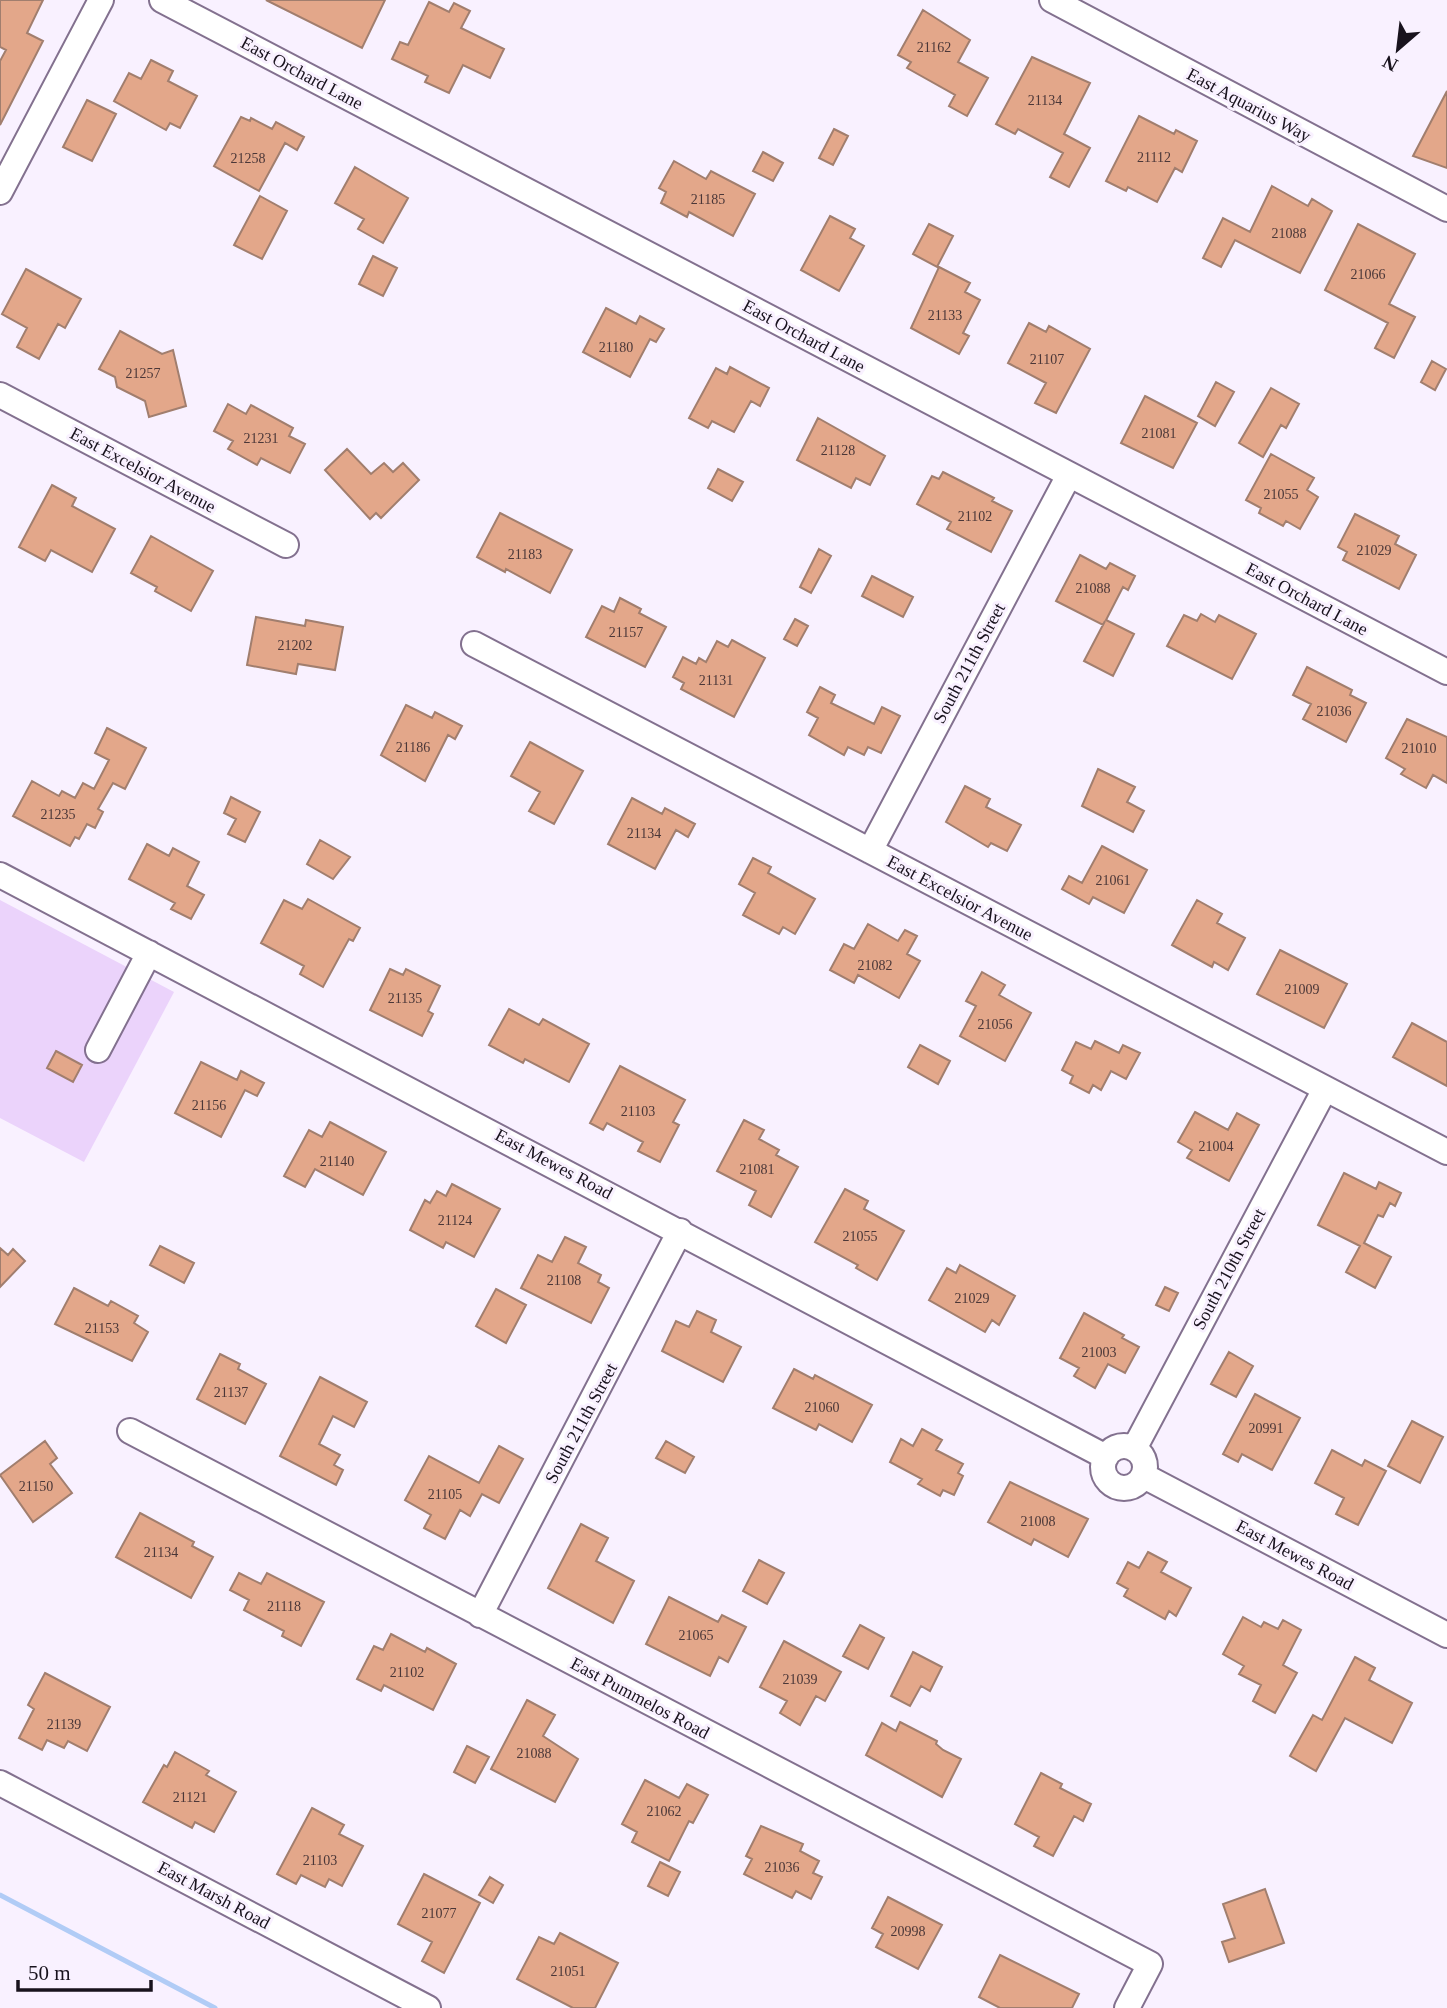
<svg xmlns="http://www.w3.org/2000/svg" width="1447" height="2008" font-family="Georgia,serif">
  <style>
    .green { fill: #ebd3fb }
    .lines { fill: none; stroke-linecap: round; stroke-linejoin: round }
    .stream { stroke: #b1ccf6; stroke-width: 5 }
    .building { fill: #e3a78a; stroke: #a17e6e; stroke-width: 2 }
    .minor-casing { stroke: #83718f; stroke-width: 28 }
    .minor { stroke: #fff; stroke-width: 24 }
    .labels { text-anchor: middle; stroke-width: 6; stroke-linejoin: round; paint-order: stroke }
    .number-label { font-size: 14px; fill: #4b3738 }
    .street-label { font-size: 18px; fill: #18121d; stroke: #f9f1ff }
  </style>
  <rect width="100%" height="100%" fill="#f9f1ff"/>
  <path class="green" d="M0 900 174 992 84 1162 0 1118Z"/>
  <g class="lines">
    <path class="stream" d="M0 1895 215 2008"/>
  </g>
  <path class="building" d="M0 0H43L27 33 43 41 0 125V61L6 50 0 47Z
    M266 0H385L362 48Z
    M429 2 449 12 454 3 470 11 461 28 504 49 490 78 463 65 449 93 425 82 428 76 392 59 400 42 408 45Z
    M923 10 970 40 958 62 988 78 967 116 949 106 955 95 907 68 911 62 898 55Z
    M1032 57 1090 83 1064 134 1090 148 1069 187 1050 177 1063 153 1018 129 1015 134 996 124Z
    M151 60 173 71 168 81 197 96 180 128 170 123 166 130 114 101 129 73 141 79Z
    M1447 91V168L1413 156Z
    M87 100 116 114 92 161 63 147Z
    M1139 116 1174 134 1176 130 1197 141 1182 172 1175 168 1157 202 1128 187 1126 191 1106 181Z
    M241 117 250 121 251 118 272 129 276 122 304 137 297 150 285 143 259 191 214 166Z
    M834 129 848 136 833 165 819 158Z
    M763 152 783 163 773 181 753 171Z
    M674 161 706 179 711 171 755 194 733 236 689 212 687 217 661 203 666 192 659 188Z
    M355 167 408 198 383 243 358 229 364 219 335 203Z
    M1272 186 1308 206 1312 199 1332 211 1300 273 1235 240 1221 267 1203 258 1223 218 1250 232Z
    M260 196 287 211 262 259 234 245Z
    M830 216 855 229 850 238 864 246 839 291 801 270Z
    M929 224 953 236 937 267 913 254Z
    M1358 224 1415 254 1389 304 1415 317 1394 358 1375 348 1388 323 1325 290Z
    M373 256 397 268 383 296 359 284Z
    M939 267 970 283 965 292 980 300 963 333 969 336 959 354 911 328Z
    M26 269 81 299 65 328 58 324 39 359 17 347 27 328 2 314Z
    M606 308 636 324 640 316 664 329 656 342 650 339 630 377 583 352Z
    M1029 323 1046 332 1049 326 1090 349 1056 413 1035 403 1046 383 1008 363Z
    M120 331 162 354 173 350 186 406 149 417 145 401 117 387 115 377 99 369Z
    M1432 361 1446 369 1435 390 1421 382Z
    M730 367 769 388 760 406 751 401 734 432 712 421 708 428 689 418 716 368 727 374Z
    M1216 382 1234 392 1215 426 1198 416Z
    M1271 388 1299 404 1286 428 1281 425 1263 457 1239 443Z
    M1145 396 1197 423 1173 468 1121 443Z
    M228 404 246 414 251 405 293 428 289 436 305 444 290 473 261 458 257 465 228 449 233 441 214 431Z
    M818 418 885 456 870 485 856 478 851 488 797 460Z
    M347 449 371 474 384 463 393 472 403 463 419 480 381 518 376 513 370 519 325 470Z
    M1271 454 1314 478 1307 490 1318 497 1300 529 1286 521 1283 526 1259 513 1261 508 1246 500Z
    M718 469 743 482 732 501 708 488Z
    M943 472 994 498 992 501 1012 511 991 552 947 529 951 522 917 504 932 476 939 479Z
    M52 485 76 498 72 506 115 529 92 572 51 550 45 561 19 547Z
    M500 513 572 550 550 593 506 569 505 572 477 557Z
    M1355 514 1399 536 1395 544 1416 555 1399 589 1343 560 1347 552 1338 547Z
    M151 536 213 571 191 611 155 591 157 587 131 573Z
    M819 549 831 556 811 593 800 587Z
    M1080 555 1106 569 1110 563 1135 576 1128 590 1123 587 1106 620 1134 634 1113 676 1084 661 1105 621 1103 625 1056 601Z
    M872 576 913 597 903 617 862 596Z
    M620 598 641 609 639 613 666 627 645 667 586 637 602 606 614 612Z
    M1201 614 1215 622 1219 615 1256 634 1232 679 1167 646 1184 615 1197 621Z
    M256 617 305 626 306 620 343 627 335 670 298 664 296 674 247 665Z
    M795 619 808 626 797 646 784 639Z
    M732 640 765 658 734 717 681 689 684 683 673 677 683 657 696 664 699 658 706 662 717 641 728 647Z
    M1307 667 1352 690 1350 695 1366 703 1346 742 1303 719 1311 704 1293 695Z
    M820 687 835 695 831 703 874 724 882 707 900 716 881 753 868 747 864 755 848 747 844 755 809 735 818 718 807 712Z
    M406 705 432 718 435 712 462 726 455 739 448 735 425 781 381 755Z
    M1407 719 1447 737V783L1433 775 1426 788 1401 774 1405 769 1386 758Z
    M107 728 146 748 125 789 113 783 98 809 103 812 95 828 87 824 79 839 75 837 70 846 13 816 32 781 59 796 62 791 75 798 83 783 94 789 109 760 95 753Z
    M530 742 583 771 554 824 529 811 540 792 511 776Z
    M1098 769 1135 787 1127 802 1144 811 1133 832 1082 806Z
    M965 786 990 799 986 807 1021 825 1007 851 991 843 988 847 946 822Z
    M231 797 260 812 245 842 228 834 236 819 224 813Z
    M632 798 662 814 665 808 695 824 688 837 676 830 655 869 608 844Z
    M320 840 350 857 333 879 307 864Z
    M147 844 169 856 173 848 199 862 187 886 204 895 191 919 171 909 175 903 129 879Z
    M1102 846 1147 870 1124 913 1093 897 1089 904 1062 889 1069 876 1082 883Z
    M753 858 771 867 768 873 815 899 795 934 783 927 779 934 743 915 755 893 739 884Z
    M308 899 360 928 353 941 349 939 323 987 300 974 304 966 261 943 284 900 302 909Z
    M1197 900 1222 914 1217 923 1245 938 1228 970 1214 962 1212 967 1172 945Z
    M868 924 898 941 905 930 917 936 907 954 920 961 899 998 858 975 854 983 830 970 844 944 854 949Z
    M1280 950 1347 984 1324 1028 1257 994Z
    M390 969 403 975 406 969 440 986 428 1011 433 1014 422 1036 370 1010Z
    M982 972 1005 985 999 995 1031 1013 1005 1061 960 1036 976 1006 966 1001Z
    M509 1009 539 1025 543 1019 589 1044 569 1082 525 1059 523 1063 489 1045Z
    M1412 1023 1447 1042V1086L1393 1057Z
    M1095 1041 1119 1053 1123 1045 1140 1053 1126 1079 1111 1071 1101 1090 1093 1085 1089 1093 1070 1083 1073 1076 1062 1070 1076 1042 1091 1049Z
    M920 1045 950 1061 938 1084 908 1067Z
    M56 1051 82 1065 73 1082 47 1068Z
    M201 1062 237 1080 241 1071 264 1083 257 1096 245 1090 221 1137 175 1113Z
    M620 1066 685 1100 673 1122 679 1125 660 1162 638 1151 643 1142 607 1123 603 1130 590 1123Z
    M1195 1112 1228 1130 1237 1113 1259 1125 1229 1181 1187 1158 1192 1150 1178 1142Z
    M744 1120 764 1130 759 1139 779 1150 776 1155 798 1167 771 1217 749 1205 756 1191 717 1171Z
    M330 1122 386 1152 363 1195 315 1169 305 1187 284 1176 309 1130 322 1137Z
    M1344 1173 1376 1189 1379 1182 1401 1193 1395 1206 1390 1203 1383 1217 1378 1215 1364 1243 1391 1257 1375 1288 1346 1272 1360 1246 1318 1225Z
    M452 1184 500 1209 474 1257 446 1242 443 1248 410 1230 425 1200 430 1203 437 1191 446 1196Z
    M845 1189 868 1201 864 1209 904 1231 877 1280 856 1268 858 1265 815 1242Z
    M565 1237 586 1247 578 1263 601 1275 598 1282 609 1288 591 1323 521 1288 538 1255 552 1262Z
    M160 1246 194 1263 184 1283 150 1265Z
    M0 1248 8 1255 13 1249 25 1261 0 1287Z
    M960 1265 1015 1296 999 1325 992 1320 985 1332 929 1300 947 1268 956 1273Z
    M1165 1287 1178 1293 1169 1311 1156 1305Z
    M74 1288 108 1306 111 1301 138 1316 134 1323 148 1332 132 1361 55 1324Z
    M496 1289 526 1305 506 1343 476 1326Z
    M697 1311 716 1320 711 1332 741 1347 723 1382 662 1351 676 1321 689 1327Z
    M1084 1313 1124 1335 1122 1338 1139 1347 1125 1373 1108 1364 1095 1388 1074 1376 1079 1368 1060 1358Z
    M1229 1352 1253 1366 1236 1397 1211 1384Z
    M220 1354 240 1364 238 1369 266 1384 245 1424 197 1399Z
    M794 1369 813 1379 815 1375 872 1405 852 1442 819 1424 816 1430 773 1408Z
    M320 1377 367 1402 354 1427 333 1416 319 1444 340 1455 334 1465 343 1470 336 1485 280 1456Z
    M1255 1394 1300 1418 1272 1470 1242 1454 1238 1462 1223 1454Z
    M1412 1421 1443 1437 1420 1483 1388 1466Z
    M922 1429 942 1440 936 1450 963 1464 958 1473 963 1476 954 1495 943 1490 940 1496 918 1484 922 1479 890 1462 901 1439 913 1446Z
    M45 1441 57 1458 50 1464 72 1493 33 1522 0 1475Z
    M666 1441 694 1457 685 1473 656 1458Z
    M499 1446 523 1459 499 1503 482 1494 470 1516 460 1510 445 1539 424 1528 431 1515 405 1500 429 1456 479 1483Z
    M1332 1450 1362 1466 1365 1460 1386 1471 1358 1525 1336 1514 1344 1498 1315 1483Z
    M1010 1482 1088 1519 1068 1557 1034 1539 1031 1545 988 1522Z
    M140 1513 194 1542 192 1546 213 1557 191 1598 116 1557Z
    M581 1524 608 1538 596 1561 634 1581 613 1623 548 1588Z
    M1148 1552 1167 1562 1161 1572 1191 1588 1176 1616 1169 1611 1165 1619 1124 1596 1128 1589 1117 1583 1128 1562 1139 1568Z
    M759 1560 784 1573 767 1604 743 1591Z
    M239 1573 261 1584 267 1573 324 1602 301 1646 282 1636 284 1631 244 1610 249 1600 230 1590Z
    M669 1597 718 1622 722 1615 746 1627 728 1662 719 1657 710 1676 646 1644Z
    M1243 1617 1261 1627 1264 1622 1278 1629 1283 1620 1301 1630 1283 1665 1297 1673 1275 1713 1253 1701 1261 1685 1239 1674 1244 1666 1223 1654Z
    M860 1625 884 1638 868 1669 843 1656Z
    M391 1634 425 1652 427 1648 456 1664 433 1710 384 1685 381 1691 357 1679 374 1646 383 1650Z
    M784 1641 841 1672 825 1701 816 1696 800 1725 780 1713 787 1701 760 1687Z
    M913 1652 942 1667 930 1691 921 1686 910 1706 891 1696Z
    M1355 1657 1375 1668 1369 1680 1412 1703 1392 1743 1345 1718 1316 1771 1290 1756 1313 1715 1322 1720Z
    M45 1673 110 1707 87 1751 68 1741 64 1748 47 1740 42 1750 19 1738 34 1709 28 1705Z
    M527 1700 555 1715 543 1736 578 1759 555 1802 491 1769Z
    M900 1722 937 1741 936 1744 943 1750 961 1759 942 1797 866 1755 882 1723 896 1731Z
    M467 1746 489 1757 475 1783 454 1772Z
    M175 1752 209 1771 206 1775 236 1792 214 1832 195 1822 192 1828 143 1802 164 1765 167 1767Z
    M1041 1773 1062 1784 1060 1788 1091 1804 1083 1821 1074 1816 1053 1856 1034 1846 1039 1837 1015 1824Z
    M645 1780 679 1798 687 1784 708 1795 693 1823 689 1821 669 1861 632 1842 637 1832 622 1824Z
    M312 1808 344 1825 339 1834 363 1846 342 1886 329 1879 325 1887 301 1875 296 1884 277 1874Z
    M761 1826 803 1844 800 1851 819 1861 813 1873 822 1877 811 1899 796 1891 792 1898 744 1874 752 1859 746 1856Z
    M660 1862 680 1872 668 1896 648 1886Z
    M424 1874 480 1903 444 1973 422 1961 432 1942 398 1924Z
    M490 1877 503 1885 493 1903 479 1895Z
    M1265 1889 1284 1943 1229 1962 1222 1942 1235 1938 1223 1904Z
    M888 1897 942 1925 918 1969 876 1947 883 1934 872 1928Z
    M560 1933 618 1963 595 2008H573L517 1979 539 1937 554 1944Z
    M1000 1955 1079 1994 1072 2008H1000L979 1997Z"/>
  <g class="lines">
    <g class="minor-casing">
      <path id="minor" d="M162 0 1447 672
        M1052 0 1447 209
        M0 192 101 0
        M0 395 286 545
        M474 644 1447 1152
        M870 851 1069 475
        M0 875 1106 1457
        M98 1050 149 953
        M130 1431 1150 1964 1127 2008
        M1103 1467a21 21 0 1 1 42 0a21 21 0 1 1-42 0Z
        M1134 1449 1325 1089
        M1144 1476 1447 1635
        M480 1615 680 1231
        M0 1783 428 2008"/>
    </g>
    <use href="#minor" class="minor"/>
  </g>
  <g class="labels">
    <g class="number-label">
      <text x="934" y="52">21162</text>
      <text x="1045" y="105">21134</text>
      <text x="1154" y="162">21112</text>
      <text x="248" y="163">21258</text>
      <text x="708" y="204">21185</text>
      <text x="1289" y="238">21088</text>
      <text x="1368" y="279">21066</text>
      <text x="945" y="320">21133</text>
      <text x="616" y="352">21180</text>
      <text x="1047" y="364">21107</text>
      <text x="143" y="378">21257</text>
      <text x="1159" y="438">21081</text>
      <text x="261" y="443">21231</text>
      <text x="838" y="455">21128</text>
      <text x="1281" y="499">21055</text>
      <text x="975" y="521">21102</text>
      <text x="1374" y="555">21029</text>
      <text x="525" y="559">21183</text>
      <text x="1093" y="593">21088</text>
      <text x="626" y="637">21157</text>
      <text x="295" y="650">21202</text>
      <text x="716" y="685">21131</text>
      <text x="1334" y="716">21036</text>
      <text x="413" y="752">21186</text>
      <text x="1419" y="753">21010</text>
      <text x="58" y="819">21235</text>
      <text x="644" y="838">21134</text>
      <text x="1113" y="885">21061</text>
      <text x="875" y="970">21082</text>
      <text x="1302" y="994">21009</text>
      <text x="405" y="1003">21135</text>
      <text x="995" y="1029">21056</text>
      <text x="209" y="1110">21156</text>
      <text x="638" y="1116">21103</text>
      <text x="1216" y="1151">21004</text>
      <text x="337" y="1166">21140</text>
      <text x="757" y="1174">21081</text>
      <text x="455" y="1225">21124</text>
      <text x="860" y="1241">21055</text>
      <text x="564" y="1285">21108</text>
      <text x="972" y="1303">21029</text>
      <text x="102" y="1333">21153</text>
      <text x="1099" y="1357">21003</text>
      <text x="231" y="1397">21137</text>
      <text x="822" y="1412">21060</text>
      <text x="1266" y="1433">20991</text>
      <text x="36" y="1491">21150</text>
      <text x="445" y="1499">21105</text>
      <text x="1038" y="1526">21008</text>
      <text x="161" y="1557">21134</text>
      <text x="284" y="1611">21118</text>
      <text x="696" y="1640">21065</text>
      <text x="407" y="1677">21102</text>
      <text x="800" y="1684">21039</text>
      <text x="64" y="1729">21139</text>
      <text x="534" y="1758">21088</text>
      <text x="190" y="1802">21121</text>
      <text x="664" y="1816">21062</text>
      <text x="320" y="1865">21103</text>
      <text x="782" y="1872">21036</text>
      <text x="439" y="1918">21077</text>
      <text x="908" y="1936">20998</text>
      <text x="568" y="1976">21051</text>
    </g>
    <g class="street-label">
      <text transform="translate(302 73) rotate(28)" y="6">East Orchard Lane</text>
      <text transform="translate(1249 105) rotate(28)" y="6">East Aquarius Way</text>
      <text transform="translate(804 336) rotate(28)" y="6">East Orchard Lane</text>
      <text transform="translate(143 470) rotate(28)" y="6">East Excelsior Avenue</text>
      <text transform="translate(1307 599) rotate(28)" y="6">East Orchard Lane</text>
      <text transform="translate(969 663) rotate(-62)" y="6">South 211th Street</text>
      <text transform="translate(960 898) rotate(28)" y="6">East Excelsior Avenue</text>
      <text transform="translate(554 1164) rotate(28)" y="6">East Mewes Road</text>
      <text transform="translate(1229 1269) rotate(-62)" y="6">South 210th Street</text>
      <text transform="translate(581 1423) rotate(-62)" y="6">South 211th Street</text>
      <text transform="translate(1295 1555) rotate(28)" y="6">East Mewes Road</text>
      <text transform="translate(640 1698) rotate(28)" y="6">East Pummelos Road</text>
      <text transform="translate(214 1895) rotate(28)" y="6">East Marsh Road</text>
    </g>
  </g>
  <g transform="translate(1398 49) rotate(208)" stroke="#f9f1ff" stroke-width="5" paint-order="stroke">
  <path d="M0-5L12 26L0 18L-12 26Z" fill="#18121d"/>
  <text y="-10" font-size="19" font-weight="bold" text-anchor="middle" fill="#18121d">N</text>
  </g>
  <path d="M18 1980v10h133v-10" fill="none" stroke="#18121d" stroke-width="3.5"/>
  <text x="28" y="1980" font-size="21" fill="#18121d" stroke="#f9f1ff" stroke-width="5" paint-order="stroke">50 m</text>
</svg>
